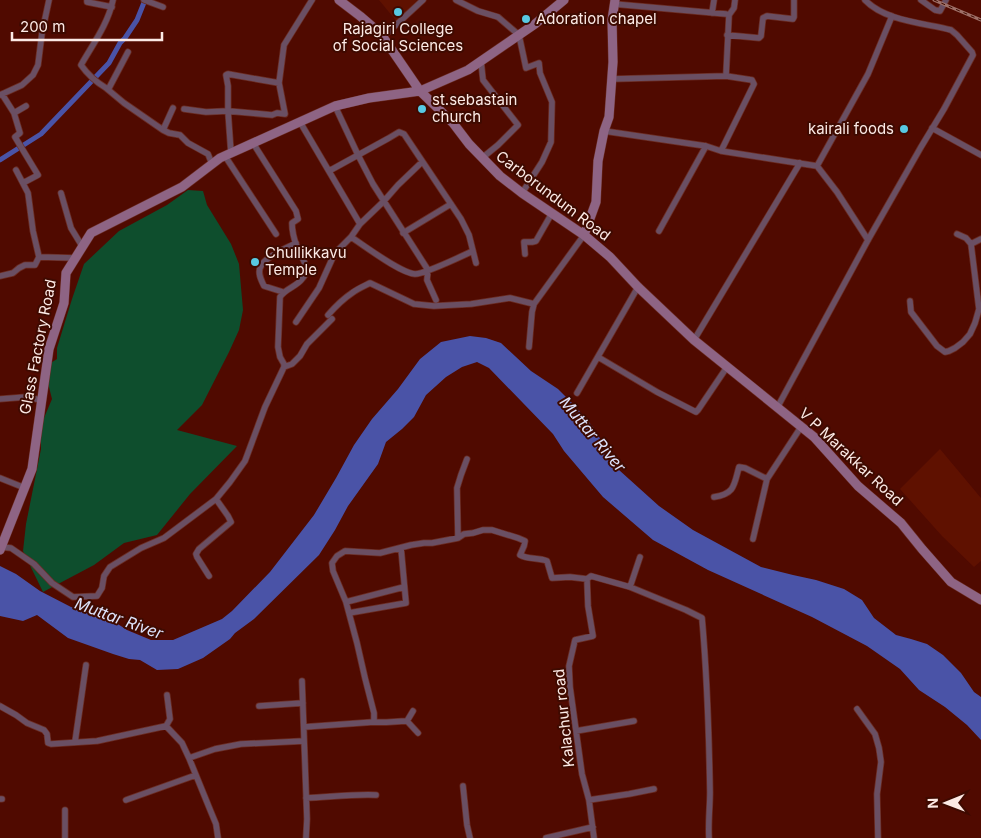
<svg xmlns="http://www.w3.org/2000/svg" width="981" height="838" font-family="Inter,sans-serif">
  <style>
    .built { fill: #5f1100 }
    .green { fill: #0e4e2d }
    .water { fill: #4a53a7 }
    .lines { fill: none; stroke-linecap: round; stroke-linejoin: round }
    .canal { stroke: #4a53a7; stroke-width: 5 }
    .street-casing { stroke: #6c2e25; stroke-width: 7 }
    .secondary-casing { stroke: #6c2e25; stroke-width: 10 }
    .street { stroke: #6a4f63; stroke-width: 5.5 }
    .secondary { stroke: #8e6484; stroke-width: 9 }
    .rail-casing { stroke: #9e7068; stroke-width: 3 }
    .rail { stroke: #3e0a00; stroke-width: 1; stroke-dasharray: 4; stroke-linecap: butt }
    .poi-dot { fill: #58c9e3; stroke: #3e0a00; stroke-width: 2 }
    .labels { text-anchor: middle; stroke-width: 4; stroke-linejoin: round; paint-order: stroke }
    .poi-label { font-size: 15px; fill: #fceae5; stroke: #3e0a00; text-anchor: start }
    .street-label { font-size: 15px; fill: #fceae5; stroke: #3e0a00 }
    .water-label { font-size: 16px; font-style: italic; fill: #dee3fb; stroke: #3e0a00 }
  </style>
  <rect width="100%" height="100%" fill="#500a00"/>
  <path class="built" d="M379 0H417L398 23Z
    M940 449 981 498V561L974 567 942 536 900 489Z"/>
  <path class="green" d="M188 190 203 191 207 205 231 244 239 264 243 310 239 330 229 352 202 405 177 430 237 446 190 494 157 535 124 543 94 565 43 592 23 551 26 524 41 449V425L52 399 48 383 46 366 57 359V348L72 299 84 264 119 231 167 205Z"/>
  <path class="water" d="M470 336 486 338 501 343 531 371 558 389 576 407 593 427 619 470 659 506 693 530 761 567 793 575 816 580 844 589 862 600 874 618 896 635 911 639 927 644 943 655 961 673 974 692 981 697V740L967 725 945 707 919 690 900 669 867 646 812 617 708 570 653 540 603 497 564 451 553 434 489 368 477 362 462 367 446 377 426 395 414 417 402 429 386 442 378 464 348 506 335 530 319 555 254 619 235 633 230 639 203 658 178 669 157 670 140 660 129 659 113 654 68 638 37 615 23 621 0 616V566L16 574 40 591 71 607 107 617 127 630 151 640H173L222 619 232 611 270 572 314 515 336 478 354 445 372 419 398 389 420 359 441 342Z"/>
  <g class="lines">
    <path class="canal" d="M0 160 41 134 109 63 120 43 125 38 137 20 145 0"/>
    <g class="street-casing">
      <path id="street" d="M87 0V2L112 7
        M113 0C108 24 93 44 81 65 88 75 96 82 106 88H109L128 52
        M144 0 163 7
        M456 0 478 11 498 17 519 35 526 68 539 63 540 73 552 102 551 142 542 162 522 193
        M921 0 935 10 940 11 946 0
        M712 13 714 0
        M729 15 734 8 735 0
        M727 35 759 38 761 36 763 18 767 16 793 19 794 17V0
        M383 37 423 0
        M481 61 483 80 518 125 498 145 482 158
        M612 79 726 76 729 15 726 14 614 4
        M106 88 124 103 163 130 169 133 180 135 188 143 208 154 212 164
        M2 94 14 113 20 133 15 137 38 175 23 183
        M0 95 22 85 33 75 38 65 42 33 49 0
        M335 106 358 155 373 184 428 270 427 280 436 300
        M184 109 206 112 228 111 272 115 277 113 285 114 279 83 284 45 312 0
        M14 113 26 106
        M300 122 360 224
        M932 128 981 155
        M163 130 173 108
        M604 131 706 146 721 151 754 84 752 80 726 76
        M721 151 817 166 837 192 868 240
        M231 153 228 111V86L226 75 228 74 279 83
        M225 156 276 234
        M817 166 868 74 892 16
        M16 170 28 193 33 231 39 257
        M329 171 389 138 399 132 404 134 461 219 469 235 476 263
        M61 193 71 228 82 246
        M659 231 706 146
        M403 233 451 204
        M351 237C365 246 400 273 415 274 425 274 462 256 473 251
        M971 244 981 239
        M525 254 524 242H532L536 241 552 213
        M0 276 13 273 19 268 25 265H35L39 257 76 258
        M283 292 264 286C261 280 257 272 261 266 265 257 287 248 296 243
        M910 301 911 312 937 346 945 352 949 351 955 348 963 342 970 334 975 323 979 309 971 244 966 238 957 234
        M328 315C335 307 343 299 352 293 357 289 364 286 370 283L414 304 434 306 471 304 510 298 534 304
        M296 322 319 288 333 257 337 251 351 237 360 224 384 201 398 185 422 162
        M694 340 800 163
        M529 347 532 312 534 304 584 235
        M598 357 657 392 696 412 698 410 727 367
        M284 367 292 364 300 356 307 344 332 319
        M577 393 638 287
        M0 399 26 397 41 400
        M777 408 868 240 921 147 944 109 973 55 972 52 957 35 951 30C924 23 885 21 865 0
        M0 478 25 488
        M714 497C735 494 734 485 739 467L745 468 767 479
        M458 538 457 488 461 475 467 459
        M753 539 767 479 801 427
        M1 547 11 548 34 564 52 583 73 597 97 596 102 588 104 576 110 567 141 548 164 538 216 499 230 482 245 461 265 407 284 367V364L280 357 278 347 280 297C286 288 296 287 302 279 312 268 301 258 297 247 294 239 292 232 292 223L298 219 296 211 253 143
        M209 576 197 557 196 554 199 549 231 522 228 516 216 499
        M630 587 640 557
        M346 602 404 587
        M349 613 406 603 401 548
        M302 681 307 819 306 838
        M0 706 16 715 27 723 44 730 47 734 48 743 51 744 97 741 166 726 170 719 167 695
        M259 706 303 703
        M857 709 875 734 879 748 881 762 877 794 878 838
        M407 721 413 711
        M166 726 182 743 189 758 211 812 216 824 218 838
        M304 727 374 722
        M576 731 634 721
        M418 733 407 721C396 721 385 723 374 722V713L365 678 357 643 346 602 333 571 332 563 337 556 345 551 380 553 411 545 424 543H432L458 538 464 534 473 533 483 530H492L518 538 525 541 524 546 520 555C529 560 538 557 547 561L552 578 570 577 587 579
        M75 742 86 665
        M189 758 215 749 241 744 304 741
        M463 786 467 825 470 838
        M306 798C330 797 353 794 376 795
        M0 799H2
        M126 800 196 775
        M589 800 629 794 654 789
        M65 810V838
        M546 838 593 827
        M594 838 589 800 582 774 570 687 569 666 575 640 593 636 588 606 587 579 591 576 630 587 686 610 702 618C707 675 709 734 710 792 710 807 708 823 709 838"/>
    </g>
    <g class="secondary-casing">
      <path id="secondary" d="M339 0 360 16 381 34 420 91 453 123 469 144 500 176 522 193 584 235 610 257 638 287 694 340 814 437 858 486 901 523 922 549 951 582 981 600
        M584 235 596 202 598 161 604 131 609 117 613 62 612 20 615 0
        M0 550 32 469 49 349 64 303 66 273 91 233 182 187 220 158 335 106 369 98 420 91 468 70 535 24 564 0"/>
    </g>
    <use href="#street" class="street"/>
    <use href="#secondary" class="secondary"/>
    <g class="rail-casing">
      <path id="rail" d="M934 0 981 20"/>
    </g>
    <use href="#rail" class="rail"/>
  </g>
  <g class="poi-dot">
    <circle cx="398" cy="12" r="5"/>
    <circle cx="526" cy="19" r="5"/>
    <circle cx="422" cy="109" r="5"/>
    <circle cx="904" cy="129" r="5"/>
    <circle cx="255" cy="262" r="5"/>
  </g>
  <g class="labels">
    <g class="poi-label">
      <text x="536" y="24">Adoration chapel</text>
      <text x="398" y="34" text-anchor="middle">Rajagiri College<tspan x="398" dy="17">of Social Sciences</tspan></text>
      <text x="432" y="105">st.sebastain<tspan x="432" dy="17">church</tspan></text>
      <text x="894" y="134" text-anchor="end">kairali foods</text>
      <text x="265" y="258">Chullikkavu<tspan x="265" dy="17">Temple</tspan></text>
    </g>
    <g class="street-label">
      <text transform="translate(553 196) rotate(37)" y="5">Carborundum Road</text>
      <text transform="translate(38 347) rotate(-79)" y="5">Glass Factory Road</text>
      <text transform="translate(851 457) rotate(43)" y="5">V P Marakkar Road</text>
      <text transform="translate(564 718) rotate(-96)" y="5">Kalachur road</text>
    </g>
    <g class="water-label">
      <text transform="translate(593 434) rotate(50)" y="6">Muttar River</text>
      <text transform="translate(119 618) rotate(20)" y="6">Muttar River</text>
    </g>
  </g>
  <g transform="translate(946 803) rotate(269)" stroke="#3e0a00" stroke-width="4" paint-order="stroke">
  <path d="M0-4L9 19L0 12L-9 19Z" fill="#fceae5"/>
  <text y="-8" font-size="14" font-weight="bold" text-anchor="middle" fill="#fceae5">N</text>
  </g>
  <path d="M12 32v8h150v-8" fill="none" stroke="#fceae5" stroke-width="2.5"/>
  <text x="20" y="32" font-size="15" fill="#fceae5" stroke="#3e0a00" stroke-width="4" paint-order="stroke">200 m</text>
</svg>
